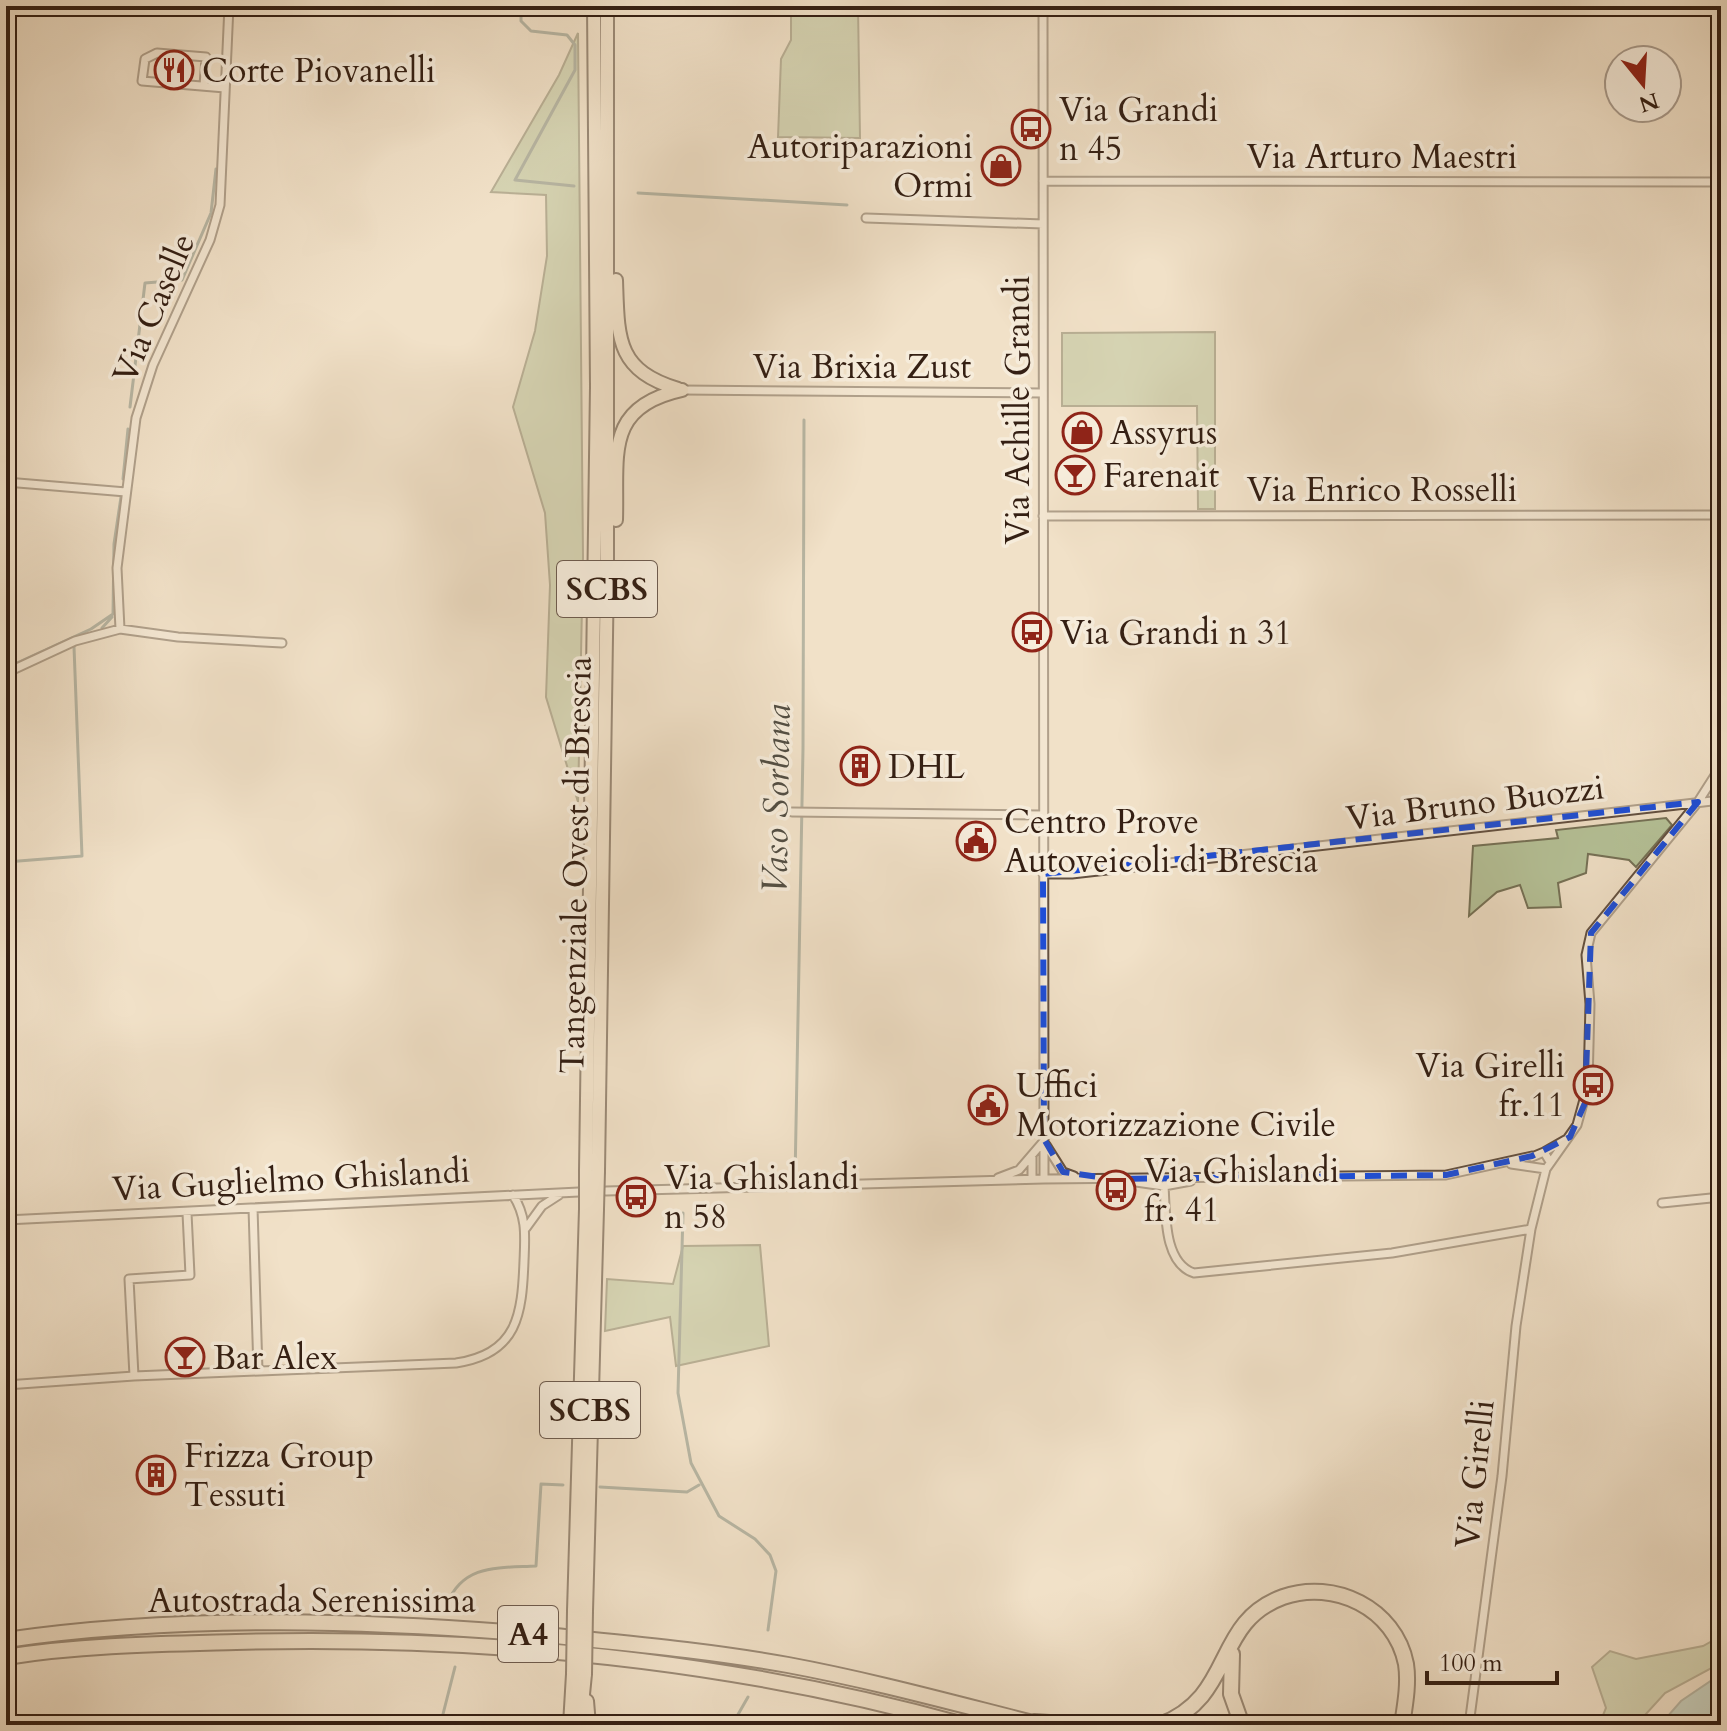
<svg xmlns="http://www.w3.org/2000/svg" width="1727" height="1731" font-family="Cardo,serif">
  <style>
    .green { fill: #b6c399; stroke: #757156; stroke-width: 2 }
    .water { fill: #9bbeb5; stroke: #727e74; stroke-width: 2 }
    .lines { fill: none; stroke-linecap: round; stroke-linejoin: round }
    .stream { stroke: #727e74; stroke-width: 3 }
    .minor-casing { stroke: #635040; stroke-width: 11 }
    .trunk-casing { stroke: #341f13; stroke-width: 16 }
    .motorway-casing { stroke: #341f13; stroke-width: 18 }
    .minor { stroke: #f6ecdb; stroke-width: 7 }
    .trunk { stroke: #f1e1c8; stroke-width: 12 }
    .motorway { stroke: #f1e1c8; stroke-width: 14 }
    .minor-bridge-casing { stroke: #635040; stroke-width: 11; stroke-linecap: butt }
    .trunk-bridge-casing { stroke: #341f13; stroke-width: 16; stroke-linecap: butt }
    .minor-bridge { stroke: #f6ecdb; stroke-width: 7 }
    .trunk-bridge { stroke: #f1e1c8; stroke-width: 12 }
    .marked { fill: none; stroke: #1d4ed8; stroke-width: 6; stroke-dasharray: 16 10; stroke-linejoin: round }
    .labels { text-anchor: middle; stroke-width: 7; stroke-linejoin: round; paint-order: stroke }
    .shield { fill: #f6ecdb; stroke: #6e5c4f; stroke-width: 2 }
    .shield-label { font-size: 32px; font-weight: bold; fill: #341f13 }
    .poi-label { font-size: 34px; fill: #341f13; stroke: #f6ecdb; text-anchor: start }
    .street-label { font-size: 34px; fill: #341f13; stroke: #f6ecdb }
    .water-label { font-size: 36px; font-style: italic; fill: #534f44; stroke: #f6ecdb }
  </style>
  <rect width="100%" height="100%" fill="#f1e1c8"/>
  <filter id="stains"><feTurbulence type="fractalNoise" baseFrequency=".0025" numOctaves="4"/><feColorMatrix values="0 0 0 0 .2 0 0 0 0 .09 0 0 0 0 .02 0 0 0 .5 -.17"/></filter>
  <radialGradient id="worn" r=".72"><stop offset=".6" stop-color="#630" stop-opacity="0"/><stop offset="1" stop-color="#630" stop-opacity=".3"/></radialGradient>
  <path class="green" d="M791 6H858L860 138 778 137 781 59 791 40Z
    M578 33 583 557 578 802 546 697 550 585 545 513 513 407 535 331 547 256 546 195 491 192 559 75Z
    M1215 332V509H1198L1197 406H1062V333Z
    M1666 818 1672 825 1636 867 1629 860 1588 854 1586 873 1558 883 1561 907 1528 908 1520 885 1497 892 1469 916 1473 846 1558 838 1556 830Z
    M760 1245 769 1346 676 1366 670 1317 605 1331 607 1279 673 1284 683 1246Z
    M1721 1636V1663L1665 1693 1636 1725H1599L1606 1708 1592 1667 1610 1651 1636 1659 1703 1646Z"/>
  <path class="water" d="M1721 1674V1715L1704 1725H1660L1681 1701Z"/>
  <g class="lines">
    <path class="stream" d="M521 6V21L531 31 567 35 575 45V70L515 180 574 186
      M638 193 847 205
      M130 407 145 283 182 280 211 213 216 169
      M123 479 128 429
      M102 628 112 617
      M6 668 91 629 113 614 114 544 121 497
      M6 862 82 856 74 647
      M795 1179 803 749 804 420
      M683 1213 678 1393 691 1463 719 1516 755 1539 770 1555 776 1571 768 1630
      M600 1487 687 1492 699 1485
      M447 1604C463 1564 498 1568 536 1566L541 1484 563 1485
      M442 1718 532 1721
      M388 1725 442 1718 455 1667
      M532 1725V1721L553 1723
      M715 1725 731 1721
      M732 1725 748 1697"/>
    <g class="minor-casing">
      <path id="minor" d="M1043 6 1044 1179
        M204 86 206 57 157 53 145 59 142 81 225 88
        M1043 181 1721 182
        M866 218 1043 224
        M682 390 1043 393
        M6 482 126 492
        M1043 516 1721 515
        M120 629 117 568 136 418 153 365 210 240 220 205 229 6
        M6 673 75 641 120 629 178 637 282 643
        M792 812 1043 815
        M1043 874H1072L1721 800
        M1046 1145 1063 1172 1074 1176
        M1544 1152 1565 1140
        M1532 1157 1544 1152 1550 1162
        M1511 1164 1546 1169 1577 1125 1588 1085 1590 1004 1586 955 1591 933 1698 802 1721 766
        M1177 1177 1164 1186C1166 1212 1163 1263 1194 1273L1392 1253 1531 1229
        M998 1178 1019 1170 1043 1142
        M1032 1179V1157
        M1136 1182 1164 1186 1191 1181
        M606 1191 1044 1179 1446 1175 1532 1156
        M6 1198 10 1201 12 1219
        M1662 1203 1721 1197
        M253 1208 258 1371
        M6 1220 579 1192
        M526 1228 542 1206 559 1195
        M134 1376 129 1279 190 1275 187 1213
        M6 1385 134 1376 456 1363C518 1354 522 1314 524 1261 525 1236 527 1217 513 1195
        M10 1689 11 1725
        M1469 1725 1502 1476 1516 1326 1531 1229 1546 1169"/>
    </g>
    <g class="trunk-casing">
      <path id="trunk" d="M616 280C618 339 616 370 678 389
        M616 520C618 455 604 407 682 390
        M586 1171 597 386 594 6
        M598 1171 607 570V6
        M574 1611 586 1209
        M586 1611 597 1209
        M587 1701 589 1725
        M570 1725 573 1674
        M580 1725 585 1674"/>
    </g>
    <g class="motorway-casing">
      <path id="motorway" d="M6 1640C187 1614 373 1620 555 1636 633 1644 711 1651 788 1665 874 1681 957 1704 1041 1725
        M1232 1654 1231 1694 1242 1725
        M6 1657C82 1645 160 1644 236 1642 480 1636 728 1659 964 1725
        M1034 1722 1081 1725
        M1160 1725C1236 1696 1212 1623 1283 1597 1334 1579 1395 1608 1406 1664 1409 1684 1405 1705 1402 1725"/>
    </g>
    <use href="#minor" class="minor"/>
    <use href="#trunk" class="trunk"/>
    <use href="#motorway" class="motorway"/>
    <g class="minor-bridge-casing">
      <path id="minor-bridge" d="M6 1647 10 1689"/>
    </g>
    <g class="trunk-bridge-casing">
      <path id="trunk-bridge" d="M586 1209V1171
        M597 1209 598 1171
        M573 1674 574 1611
        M585 1674 586 1611"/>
    </g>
    <use href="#minor-bridge" class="minor-bridge"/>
    <use href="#trunk-bridge" class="trunk-bridge"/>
  </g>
  <path d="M0 0H1727V1731H0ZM1698 802 1591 933 1585 1103 1570 1137 1532 1156 1446 1175 1114 1179 1063 1172 1044 1139 1043 874Z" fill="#f1e1c8" fill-opacity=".55" fill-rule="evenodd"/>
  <path class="marked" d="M1698 802 1591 933 1585 1103 1570 1137 1532 1156 1446 1175 1114 1179 1063 1172 1044 1139 1043 874Z"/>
  <defs>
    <g id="restaurant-ring" transform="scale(2)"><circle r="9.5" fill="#f6ecdb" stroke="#8f2418" stroke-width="1.5"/><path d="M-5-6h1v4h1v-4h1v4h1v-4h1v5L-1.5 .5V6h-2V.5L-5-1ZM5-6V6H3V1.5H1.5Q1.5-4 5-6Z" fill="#8f2418"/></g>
    <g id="bus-ring" transform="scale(2)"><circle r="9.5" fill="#f6ecdb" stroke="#8f2418" stroke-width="1.5"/><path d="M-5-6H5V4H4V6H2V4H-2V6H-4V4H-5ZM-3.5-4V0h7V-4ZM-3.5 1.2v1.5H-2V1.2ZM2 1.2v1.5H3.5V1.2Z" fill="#8f2418"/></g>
    <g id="shop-ring" transform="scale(2)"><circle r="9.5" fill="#f6ecdb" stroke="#8f2418" stroke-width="1.5"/><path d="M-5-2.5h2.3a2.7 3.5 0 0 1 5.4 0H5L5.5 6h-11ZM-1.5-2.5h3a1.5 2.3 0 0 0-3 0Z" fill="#8f2418"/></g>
    <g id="bar-ring" transform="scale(2)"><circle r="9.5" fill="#f6ecdb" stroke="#8f2418" stroke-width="1.5"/><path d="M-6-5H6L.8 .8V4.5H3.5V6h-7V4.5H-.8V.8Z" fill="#8f2418"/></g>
    <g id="building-ring" transform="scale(2)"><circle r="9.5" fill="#f6ecdb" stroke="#8f2418" stroke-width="1.5"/><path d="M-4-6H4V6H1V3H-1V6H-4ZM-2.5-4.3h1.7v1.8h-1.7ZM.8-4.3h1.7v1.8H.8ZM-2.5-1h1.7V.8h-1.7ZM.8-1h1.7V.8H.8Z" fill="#8f2418"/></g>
    <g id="civic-ring" transform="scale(2)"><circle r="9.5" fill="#f6ecdb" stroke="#8f2418" stroke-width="1.5"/><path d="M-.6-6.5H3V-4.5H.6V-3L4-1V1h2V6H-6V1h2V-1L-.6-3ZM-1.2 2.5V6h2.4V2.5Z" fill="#8f2418"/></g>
  </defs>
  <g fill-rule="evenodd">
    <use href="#restaurant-ring" x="174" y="70"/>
    <use href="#bus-ring" x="1031" y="129"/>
    <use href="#shop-ring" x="1001" y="166"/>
    <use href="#shop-ring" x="1082" y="432"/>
    <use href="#bar-ring" x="1075" y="475"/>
    <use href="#bus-ring" x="1032" y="632"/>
    <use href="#building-ring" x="860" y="766"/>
    <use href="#civic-ring" x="976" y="841"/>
    <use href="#bus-ring" x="1593" y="1085"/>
    <use href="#civic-ring" x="988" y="1105"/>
    <use href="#bus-ring" x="1116" y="1190"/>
    <use href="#bus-ring" x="636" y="1197"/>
    <use href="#bar-ring" x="185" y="1357"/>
    <use href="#building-ring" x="156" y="1475"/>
  </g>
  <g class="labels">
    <g class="shield">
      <rect x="557" y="561" width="100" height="56" rx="6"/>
      <rect x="540" y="1382" width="100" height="56" rx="6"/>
      <rect x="498" y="1606" width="60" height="56" rx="6"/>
    </g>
    <g class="shield-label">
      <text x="607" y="600">SCBS</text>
      <text x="590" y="1421">SCBS</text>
      <text x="528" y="1645">A4</text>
    </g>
    <g class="poi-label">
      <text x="202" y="82">Corte Piovanelli</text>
      <text x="1059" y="121">Via Grandi<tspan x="1059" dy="39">n 45</tspan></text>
      <text x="973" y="158" text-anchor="end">Autoriparazioni<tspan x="973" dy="39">Ormi</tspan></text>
      <text x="1110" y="444">Assyrus</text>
      <text x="1103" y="487">Farenait</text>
      <text x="1060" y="644">Via Grandi n 31</text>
      <text x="888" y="778">DHL</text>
      <text x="1004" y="833">Centro Prove<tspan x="1004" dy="39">Autoveicoli di Brescia</tspan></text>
      <text x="1565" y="1077" text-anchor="end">Via Girelli<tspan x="1565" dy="39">fr.11</tspan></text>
      <text x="1016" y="1097">Uffici<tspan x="1016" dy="39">Motorizzazione Civile</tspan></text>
      <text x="1144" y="1182">Via Ghislandi<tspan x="1144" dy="39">fr. 41</tspan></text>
      <text x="664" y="1189">Via Ghislandi<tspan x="664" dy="39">n 58</tspan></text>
      <text x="213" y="1369">Bar Alex</text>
      <text x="184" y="1467">Frizza Group<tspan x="184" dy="39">Tessuti</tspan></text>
    </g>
    <g class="street-label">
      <text x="1382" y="168">Via Arturo Maestri</text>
      <text transform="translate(153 308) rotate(-67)" y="12">Via Caselle</text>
      <text x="862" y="378">Via Brixia Zust</text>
      <text transform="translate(1017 410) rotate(-90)" y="12">Via Achille Grandi</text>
      <text x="1382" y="501">Via Enrico Rosselli</text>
      <text transform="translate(1475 802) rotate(-7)" y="12">Via Bruno Buozzi</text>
      <text transform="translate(575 865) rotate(-89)" y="12">Tangenziale Ovest di Brescia</text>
      <text transform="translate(291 1179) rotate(-3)" y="12">Via Guglielmo Ghislandi</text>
      <text transform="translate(1474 1474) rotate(-84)" y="12">Via Girelli</text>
      <text x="312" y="1612">Autostrada Serenissima</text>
    </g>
    <g class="water-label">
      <text transform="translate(775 799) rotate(-89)" y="13">Vaso Sorbana</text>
    </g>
  </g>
  <rect width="1727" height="1731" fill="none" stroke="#f1e1c8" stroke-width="32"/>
  <rect x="8" y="8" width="1711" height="1715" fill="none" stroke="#341f13" stroke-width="4"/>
  <rect x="16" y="16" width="1695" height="1699" fill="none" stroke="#341f13" stroke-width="2"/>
  <g transform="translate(1643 84) rotate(162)"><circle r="38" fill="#f6ecdb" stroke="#a89a8b" stroke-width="2"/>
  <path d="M0-6L14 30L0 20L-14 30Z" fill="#8f2418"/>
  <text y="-12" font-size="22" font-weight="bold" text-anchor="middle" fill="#341f13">N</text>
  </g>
  <path d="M1427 1671v12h130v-12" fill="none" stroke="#341f13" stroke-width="4"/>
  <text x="1439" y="1671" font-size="24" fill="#341f13" stroke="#f6ecdb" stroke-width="6" paint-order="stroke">100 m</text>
  <rect width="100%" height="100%" filter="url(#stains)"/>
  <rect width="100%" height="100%" fill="url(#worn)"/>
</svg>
